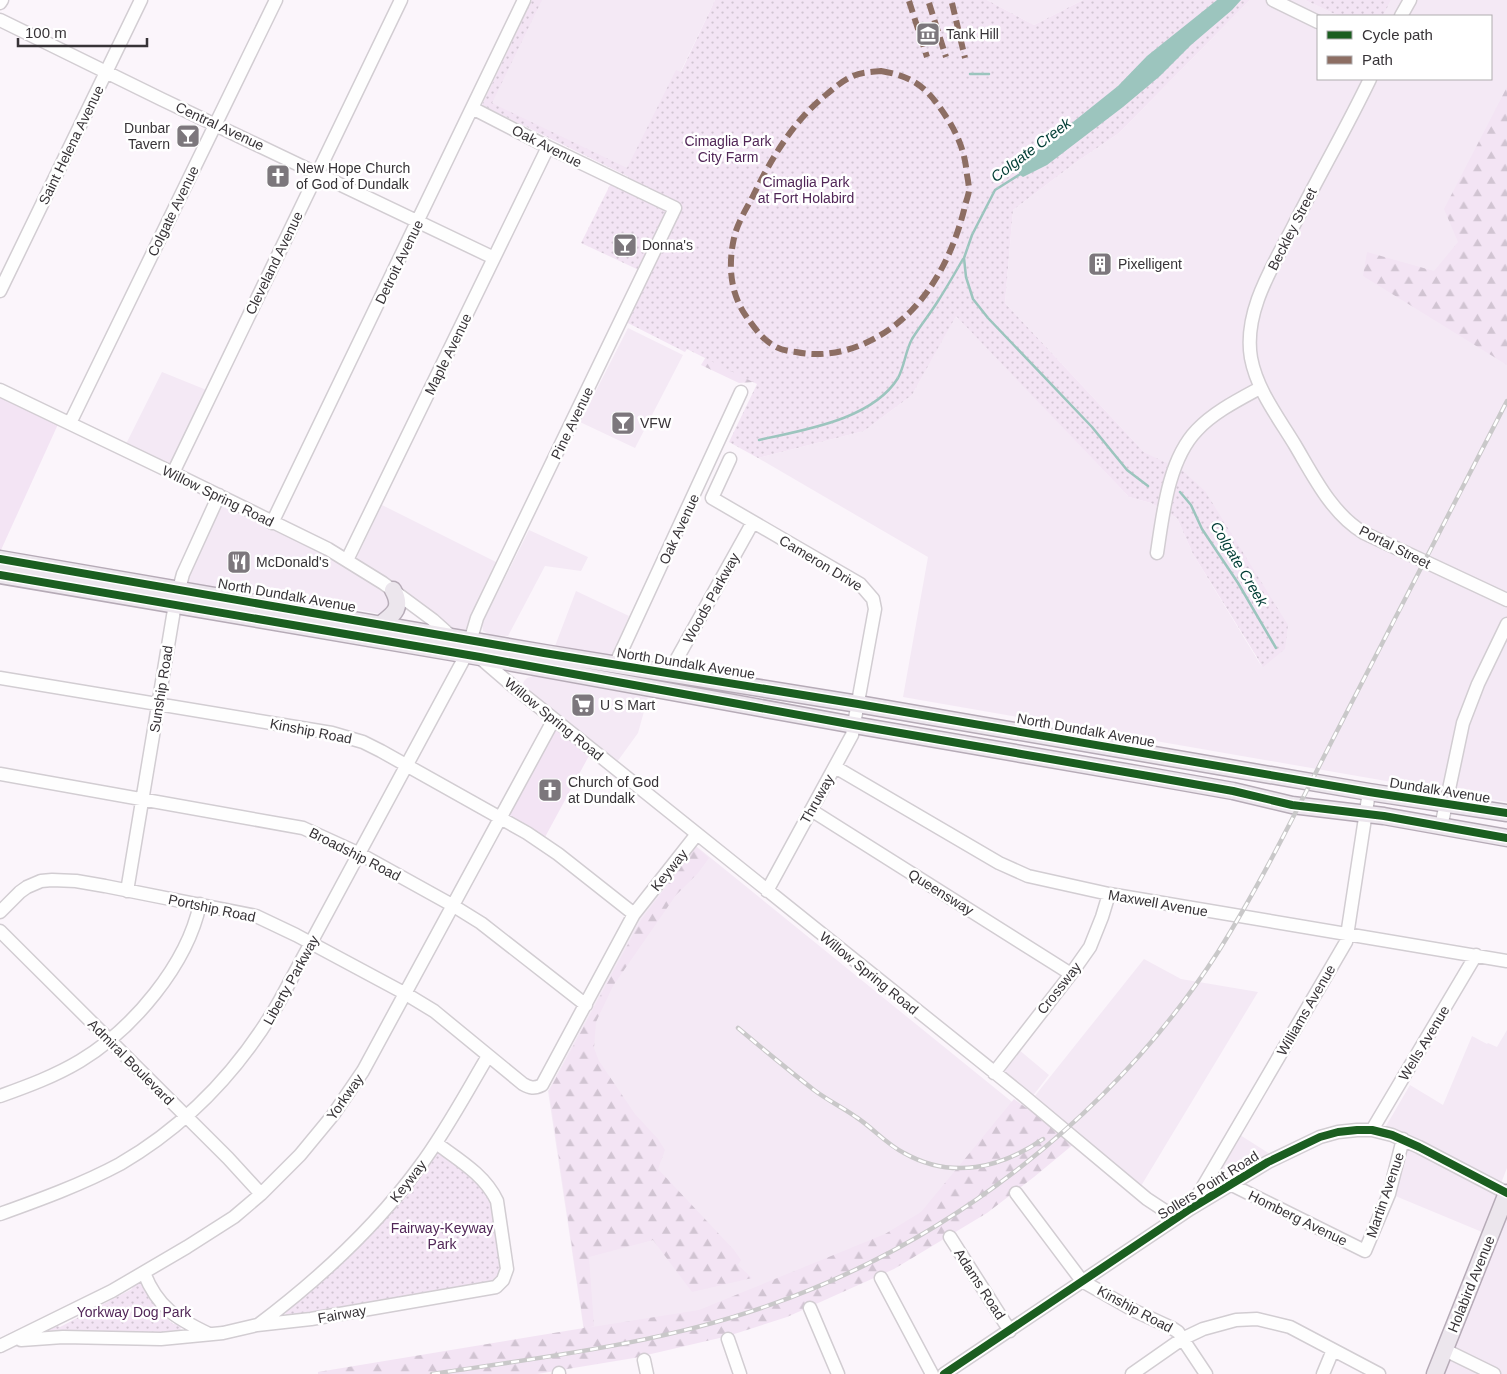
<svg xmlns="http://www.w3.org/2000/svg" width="1507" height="1374" font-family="Helvetica,sans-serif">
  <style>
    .built { fill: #f4e9f5 }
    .grass { fill: #f3e4f4 }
    .forest { fill: url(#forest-firs) }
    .park { fill: url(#park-dots) }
    .water { fill: #9cc5be }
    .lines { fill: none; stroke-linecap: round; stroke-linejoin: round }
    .stream { stroke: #9cc5be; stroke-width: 2.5 }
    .minor-casing { stroke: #d2cdd2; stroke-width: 15 }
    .major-casing { stroke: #b6abb7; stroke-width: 19 }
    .minor { stroke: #fefefe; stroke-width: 12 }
    .major { stroke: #ece6ed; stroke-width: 16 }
    .rail-casing { stroke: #c9c8c9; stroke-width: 4.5 }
    .rail { stroke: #fff; stroke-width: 2.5; stroke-dasharray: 8; stroke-linecap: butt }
    .quiet { stroke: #8d6e63; stroke-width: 6; stroke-dasharray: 12 6; stroke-linecap: butt }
    .cycleway-casing { stroke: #fff; stroke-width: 11 }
    .cycleway { stroke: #1b5e20; stroke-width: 8 }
    .labels { text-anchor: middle; stroke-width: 5; stroke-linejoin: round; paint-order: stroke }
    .poi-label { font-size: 14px; fill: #373337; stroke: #fff; text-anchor: start }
    .street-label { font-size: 14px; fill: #373337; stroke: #fff }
    .park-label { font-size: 14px; fill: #512657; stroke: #fff }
    .water-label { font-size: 15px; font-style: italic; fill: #013d35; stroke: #fff }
  </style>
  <defs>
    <pattern id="forest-firs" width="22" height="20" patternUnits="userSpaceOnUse" patternTransform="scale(1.25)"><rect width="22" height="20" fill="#f3e4f4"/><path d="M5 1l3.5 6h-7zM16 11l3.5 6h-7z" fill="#d1c4d2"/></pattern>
    <pattern id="park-dots" width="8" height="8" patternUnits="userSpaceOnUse" patternTransform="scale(1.25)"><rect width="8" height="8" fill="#f3e4f4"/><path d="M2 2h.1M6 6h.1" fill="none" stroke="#d1c4d2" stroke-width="1.8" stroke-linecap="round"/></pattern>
  </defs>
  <rect width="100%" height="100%" fill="#fbf5fb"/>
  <path class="built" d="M532 0H715L630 177 482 105Z
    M987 0H1083L1034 25Z
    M1250 0H1305L1339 16H1318V79H1491V16H1383L1391 0H1507V802L903 697 928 557 758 458 864 431 912 395 956 315 1129 497 1151 503 1177 518 1193 554 1262 667 1161 461 1144 452 1005 303 1013 210 1075 163 1119 133Z
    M628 328 683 355 635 448 580 422Z
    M162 372 209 391 172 468 125 446Z
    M219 500 335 559 388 595 392 599 386 613 380 614 303 599 301 602 186 582Z
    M382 505 500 564 471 623 466 630 460 632 451 630 355 561Z
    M529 530 588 557 581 571 545 566 508 636 491 635 483 631 482 624Z
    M576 591 629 616 613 653 608 655 555 646Z
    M533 676 648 697 638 733 617 762 526 689 523 684 524 681 527 678Z
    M696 846 1048 1131 934 1212 732 1305 585 1338 548 1091 640 918Z
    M1144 959 1181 979 1258 992 1141 1186 1034 1097Z
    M1507 1030V1168L1482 1232 1393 1195 1403 1150 1409 1135 1386 1126 1410 1085 1443 1105 1472 1036 1487 1044 1488 1043 1497 1047Z
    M1018 1049 1049 1075 1032 1097 1002 1073V1067Z
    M1240 1135 1273 1156 1210 1194 1207 1189Z
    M1507 1215V1374H1441Z"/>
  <path class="grass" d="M0 394 59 422 1 550H0Z
    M557 729 591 752 544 839 512 820 508 814 551 735Z"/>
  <path class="forest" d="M1507 87V365L1363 276 1367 252 1434 271 1458 242 1444 209Z
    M726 324 767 381 739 383 701 365Z
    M696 847 709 858 698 873 676 895 613 986 596 1022 594 1048 599 1061 635 1114 658 1139 665 1150 658 1169 734 1250 741 1260 738 1265 752 1278 692 1292 653 1240 589 1257 594 1326 586 1328 699 1310 885 1234 921 1212 1014 1099 1075 1143 1034 1177 987 1213 894 1269 787 1317 728 1336 634 1358 537 1374H318V1372L584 1328 549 1091 641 920Z"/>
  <path class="park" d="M532 0H542L492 103 627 168 676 70 681 72 715 0H987L1034 25 1083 0H1250L1119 133 1075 163 1013 210 1005 303 1144 452 1183 471 1205 491 1288 625 1285 649 1263 667 1193 554 1177 518 1151 503 1129 497 956 316 912 395 864 431 758 458 729 442 757 384 687 349 685 352 618 318 641 271 581 243 611 183 629 177 482 105Z
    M1305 0H1391L1383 16H1339Z
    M440 1152 488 1190 490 1195 502 1269 500 1275 495 1280 296 1317H291L286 1315 285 1312 435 1154Z
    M139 1281 144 1283 147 1288 145 1291 161 1313 173 1324 178 1323 181 1326 180 1332 167 1335 164 1332H47L48 1329 55 1325 60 1327 132 1289 133 1285Z"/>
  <path class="water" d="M1217 0H1241L1232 10 1191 45 1160 76 1123 107 1047 165 1023 177 1020 175 1017 169 1028 158 1118 86 1147 56Z"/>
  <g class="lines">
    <path class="stream" d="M970 74H989
      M1022 173 995 190 972 235 964 258 966 277 973 299 988 318 1092 427 1127 470 1148 486
      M759 440C803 430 872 420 898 378 905 365 905 352 912 339 920 326 930 314 938 301 947 287 955 273 963 259
      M1180 492 1191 505 1202 529 1238 583 1276 648"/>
    <g class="minor-casing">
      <path id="minor" d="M1273 0 1318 22
        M0 3 2 0
        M1401 16 1410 0
        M0 20 161 99 494 258
        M1370 79C1346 129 1318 177 1293 227 1273 266 1243 312 1251 358 1257 390 1278 417 1295 445 1314 477 1332 514 1364 533L1507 600
        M0 291 141 0
        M0 390 173 473 328 549 383 583 433 620 453 638
        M70 423 276 0
        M730 459 712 498 860 584 873 599 875 609 852 735 767 891
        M173 473 401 0
        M272 523 524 0
        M1157 553C1163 514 1168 460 1197 430 1214 412 1238 400 1260 388
        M347 560 548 147
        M479 657 514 687 1019 1092 1147 1199 1176 1218
        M615 665 741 392
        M669 673 753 522
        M0 678 332 733 363 742 381 751 527 833 558 854 634 914
        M835 767 999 863 1028 876 1109 894 1507 961
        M0 774 303 828 360 854 452 905 481 923 586 1005
        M811 810 1071 974
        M1441 827 1463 723 1478 684 1507 624
        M127 891 175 604 183 574 219 495
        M0 912 20 892 27 887 41 881 52 880 76 881 105 886 256 916 296 935 406 994 434 1011 523 1084C530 1088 534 1089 542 1085L634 914 697 834
        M0 931 228 1158 261 1194
        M994 1073 1071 974 1090 947 1102 917 1109 894
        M0 1096C28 1086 55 1076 80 1061 133 1029 187 965 200 904
        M1372 1130 1476 955
        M1230 1184 1365 1251 1389 1194 1403 1139
        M1016 1193 1082 1281 1135 1311 1172 1328 1178 1332 1206 1374
        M1191 1207 1346 942 1369 792
        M0 1214C39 1200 83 1184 120 1164 187 1125 240 1069 279 1002L466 655 477 618 675 208 548 147 472 108
        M950 1237 1010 1331
        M144 1273C158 1308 176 1318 209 1334
        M881 1278 932 1374
        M810 1308 838 1374
        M258 1325C319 1279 375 1228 420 1166 446 1131 466 1093 488 1056
        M728 1339 740 1374
        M21 1340 63 1337 161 1339 223 1333 257 1325 311 1319 496 1287 503 1280 507 1269 497 1201C485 1175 459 1160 436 1143
        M0 1346 112 1291 187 1247 234 1217 261 1194 300 1155 333 1115 363 1071 554 719
        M1445 1350 1494 1374
        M644 1360 647 1374
        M559 1373V1374
        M944 1374 1190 1209 1268 1162 1320 1137 1338 1132 1357 1130H1372L1392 1135 1419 1147 1507 1193
        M1132 1374 1182 1339 1203 1329 1236 1320 1257 1319 1290 1327 1379 1374
        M1323 1374 1333 1350"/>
    </g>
    <g class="major-casing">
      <path id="major" d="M0 559 544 653 858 704 1369 792 1507 813
        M0 575 480 657 854 725 1154 777 1233 791 1292 805 1384 816 1507 838
        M381 624C394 614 403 608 393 590
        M1435 1374 1507 1193"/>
    </g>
    <use href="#minor" class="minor"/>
    <use href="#major" class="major"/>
    <g class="rail-casing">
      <path id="rail" d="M738 1028C763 1049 788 1070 814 1090 827 1100 842 1107 856 1117 873 1128 886 1144 904 1153 952 1180 1001 1168 1043 1139
        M432 1374C544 1357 658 1344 767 1306 949 1243 1113 1115 1218 952 1262 882 1298 807 1336 733 1393 623 1450 512 1507 401"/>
    </g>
    <use href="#rail" class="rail"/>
    <path class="quiet" d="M909 1 927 57
      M929 3 946 57
      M952 3 965 58
      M881 71C916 77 928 89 947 118 959 137 965 153 967 175 968 180 969 186 969 191 968 197 965 204 964 210 955 246 938 283 912 310 883 340 839 361 796 352 788 351 780 350 773 345 762 339 753 326 746 316 730 293 728 265 734 238 737 224 745 211 752 198 771 159 793 121 827 94 835 87 844 80 853 76 862 72 872 72 881 71Z"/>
    <g class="cycleway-casing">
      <path id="cycleway" d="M0 559 544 653 858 704 1369 792 1507 813
        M0 575 480 657 854 725 1154 777 1233 791 1292 805 1384 816 1507 838
        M944 1374 1190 1209 1268 1162 1320 1137 1338 1132 1357 1130H1372L1392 1135 1419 1147 1507 1193"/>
    </g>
    <use href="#cycleway" class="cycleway"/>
  </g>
  <defs>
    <g id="museum-square" transform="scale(1.25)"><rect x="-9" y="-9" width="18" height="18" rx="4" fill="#7c777c" stroke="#fff"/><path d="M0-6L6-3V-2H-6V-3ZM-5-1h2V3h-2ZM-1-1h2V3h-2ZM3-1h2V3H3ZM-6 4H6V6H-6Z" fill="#fff"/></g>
    <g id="bar-square" transform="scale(1.25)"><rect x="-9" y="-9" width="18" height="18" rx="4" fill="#7c777c" stroke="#fff"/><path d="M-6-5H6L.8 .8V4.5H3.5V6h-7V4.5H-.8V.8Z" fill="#fff"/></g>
    <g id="church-square" transform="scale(1.25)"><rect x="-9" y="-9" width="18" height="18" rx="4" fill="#7c777c" stroke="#fff"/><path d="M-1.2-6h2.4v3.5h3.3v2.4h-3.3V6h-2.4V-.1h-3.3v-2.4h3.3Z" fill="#fff"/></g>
    <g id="building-square" transform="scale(1.25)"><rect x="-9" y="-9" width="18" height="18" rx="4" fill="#7c777c" stroke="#fff"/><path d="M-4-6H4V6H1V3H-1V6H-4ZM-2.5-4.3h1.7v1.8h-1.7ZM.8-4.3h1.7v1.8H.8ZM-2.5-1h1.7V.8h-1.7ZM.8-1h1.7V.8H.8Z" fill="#fff"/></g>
    <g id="restaurant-square" transform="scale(1.25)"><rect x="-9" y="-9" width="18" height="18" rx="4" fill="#7c777c" stroke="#fff"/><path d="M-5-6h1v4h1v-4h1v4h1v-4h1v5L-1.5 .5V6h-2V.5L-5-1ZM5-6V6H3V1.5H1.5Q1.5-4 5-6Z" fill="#fff"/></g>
    <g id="supermarket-square" transform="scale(1.25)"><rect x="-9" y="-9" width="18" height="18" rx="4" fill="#7c777c" stroke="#fff"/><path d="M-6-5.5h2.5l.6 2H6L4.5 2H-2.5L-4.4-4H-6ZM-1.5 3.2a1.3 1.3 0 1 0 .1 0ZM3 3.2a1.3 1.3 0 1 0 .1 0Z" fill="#fff"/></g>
  </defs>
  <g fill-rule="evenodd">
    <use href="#museum-square" x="928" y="34"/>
    <use href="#bar-square" x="188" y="136"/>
    <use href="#church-square" x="278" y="176"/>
    <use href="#bar-square" x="625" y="245"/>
    <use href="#building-square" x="1100" y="264"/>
    <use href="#bar-square" x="623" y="423"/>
    <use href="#restaurant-square" x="239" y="562"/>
    <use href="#supermarket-square" x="583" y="705"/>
    <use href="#church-square" x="550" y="790"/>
  </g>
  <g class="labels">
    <g class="poi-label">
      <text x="946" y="39">Tank Hill</text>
      <text x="170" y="133" text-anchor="end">Dunbar<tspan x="170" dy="16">Tavern</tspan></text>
      <text x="296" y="173">New Hope Church<tspan x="296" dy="16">of God of Dundalk</tspan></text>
      <text x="642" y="250">Donna's</text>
      <text x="1118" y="269">Pixelligent</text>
      <text x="640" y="428">VFW</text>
      <text x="256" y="567">McDonald's</text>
      <text x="600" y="710">U S Mart</text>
      <text x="568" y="787">Church of God<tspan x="568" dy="16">at Dundalk</tspan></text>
    </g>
    <g class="street-label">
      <text transform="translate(220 126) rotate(25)" y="5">Central Avenue</text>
      <text transform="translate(71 145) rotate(-64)" y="5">Saint Helena Avenue</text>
      <text transform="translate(547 146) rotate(27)" y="5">Oak Avenue</text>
      <text transform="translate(173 211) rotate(-64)" y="5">Colgate Avenue</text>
      <text transform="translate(1292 229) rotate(-63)" y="5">Beckley Street</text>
      <text transform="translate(399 262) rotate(-64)" y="5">Detroit Avenue</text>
      <text transform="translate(274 263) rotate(-64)" y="5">Cleveland Avenue</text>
      <text transform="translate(448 354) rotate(-64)" y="5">Maple Avenue</text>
      <text transform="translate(572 423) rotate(-64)" y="5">Pine Avenue</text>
      <text transform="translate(218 496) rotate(26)" y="5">Willow Spring Road</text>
      <text transform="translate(679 529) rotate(-65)" y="5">Oak Avenue</text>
      <text transform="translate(1395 547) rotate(27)" y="5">Portal Street</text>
      <text transform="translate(821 563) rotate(31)" y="5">Cameron Drive</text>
      <text transform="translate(287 595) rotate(10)" y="5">North Dundalk Avenue</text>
      <text transform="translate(711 598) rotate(-61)" y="5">Woods Parkway</text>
      <text transform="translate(686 663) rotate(9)" y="5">North Dundalk Avenue</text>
      <text transform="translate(161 689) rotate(-81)" y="5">Sunship Road</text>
      <text transform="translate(554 719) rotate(39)" y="5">Willow Spring Road</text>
      <text transform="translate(1086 730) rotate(10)" y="5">North Dundalk Avenue</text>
      <text transform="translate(311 731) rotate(11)" y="5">Kinship Road</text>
      <text transform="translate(1440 790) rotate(9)" y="5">Dundalk Avenue</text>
      <text transform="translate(817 799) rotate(-61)" y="5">Thruway</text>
      <text transform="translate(355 854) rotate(27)" y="5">Broadship Road</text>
      <text transform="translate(669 870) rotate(-51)" y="5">Keyway</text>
      <text transform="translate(941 892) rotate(32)" y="5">Queensway</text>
      <text transform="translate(1158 903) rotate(10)" y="5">Maxwell Avenue</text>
      <text transform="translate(212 908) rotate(12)" y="5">Portship Road</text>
      <text transform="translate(869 973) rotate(39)" y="5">Willow Spring Road</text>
      <text transform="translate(291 980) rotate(-61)" y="5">Liberty Parkway</text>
      <text transform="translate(1059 988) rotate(-52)" y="5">Crossway</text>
      <text transform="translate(1306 1010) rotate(-60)" y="5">Williams Avenue</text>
      <text transform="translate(1424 1043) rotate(-59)" y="5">Wells Avenue</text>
      <text transform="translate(131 1062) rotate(45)" y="5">Admiral Boulevard</text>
      <text transform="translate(345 1097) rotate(-55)" y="5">Yorkway</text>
      <text transform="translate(408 1181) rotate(-52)" y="5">Keyway</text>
      <text transform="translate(1208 1185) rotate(-32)" y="5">Sollers Point Road</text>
      <text transform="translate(1385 1195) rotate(-71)" y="5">Martin Avenue</text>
      <text transform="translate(1298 1218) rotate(26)" y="5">Homberg Avenue</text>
      <text transform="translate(980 1284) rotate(57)" y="5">Adams Road</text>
      <text transform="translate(1471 1284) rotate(-68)" y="5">Holabird Avenue</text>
      <text transform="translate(1135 1309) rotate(28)" y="5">Kinship Road</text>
      <text transform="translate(342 1314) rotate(-10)" y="5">Fairway</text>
    </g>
    <g class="park-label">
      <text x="728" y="146">Cimaglia Park<tspan x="728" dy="16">City Farm</tspan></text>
      <text x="806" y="187">Cimaglia Park<tspan x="806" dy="16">at Fort Holabird</tspan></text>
      <text x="442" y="1233">Fairway-Keyway<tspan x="442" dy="16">Park</tspan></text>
      <text x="134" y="1317">Yorkway Dog Park</text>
    </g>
    <g class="water-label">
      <text transform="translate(1031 150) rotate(-37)" y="5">Colgate Creek</text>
      <text transform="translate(1239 564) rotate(59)" y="5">Colgate Creek</text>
    </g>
  </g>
  <rect x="1317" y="15" width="175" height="65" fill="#ffffff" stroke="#afadaf"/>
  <rect x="1327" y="31" width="25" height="8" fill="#1b5e20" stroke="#afadaf"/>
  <text x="1362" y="40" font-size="15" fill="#373337">Cycle path</text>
  <rect x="1327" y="56" width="25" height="8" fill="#8d6e63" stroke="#afadaf"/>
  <text x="1362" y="65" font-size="15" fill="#373337">Path</text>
  <path d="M18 38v8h129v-8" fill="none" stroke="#373337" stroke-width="2.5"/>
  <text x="25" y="38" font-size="15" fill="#373337" stroke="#ffffff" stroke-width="4" paint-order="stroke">100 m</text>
</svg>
